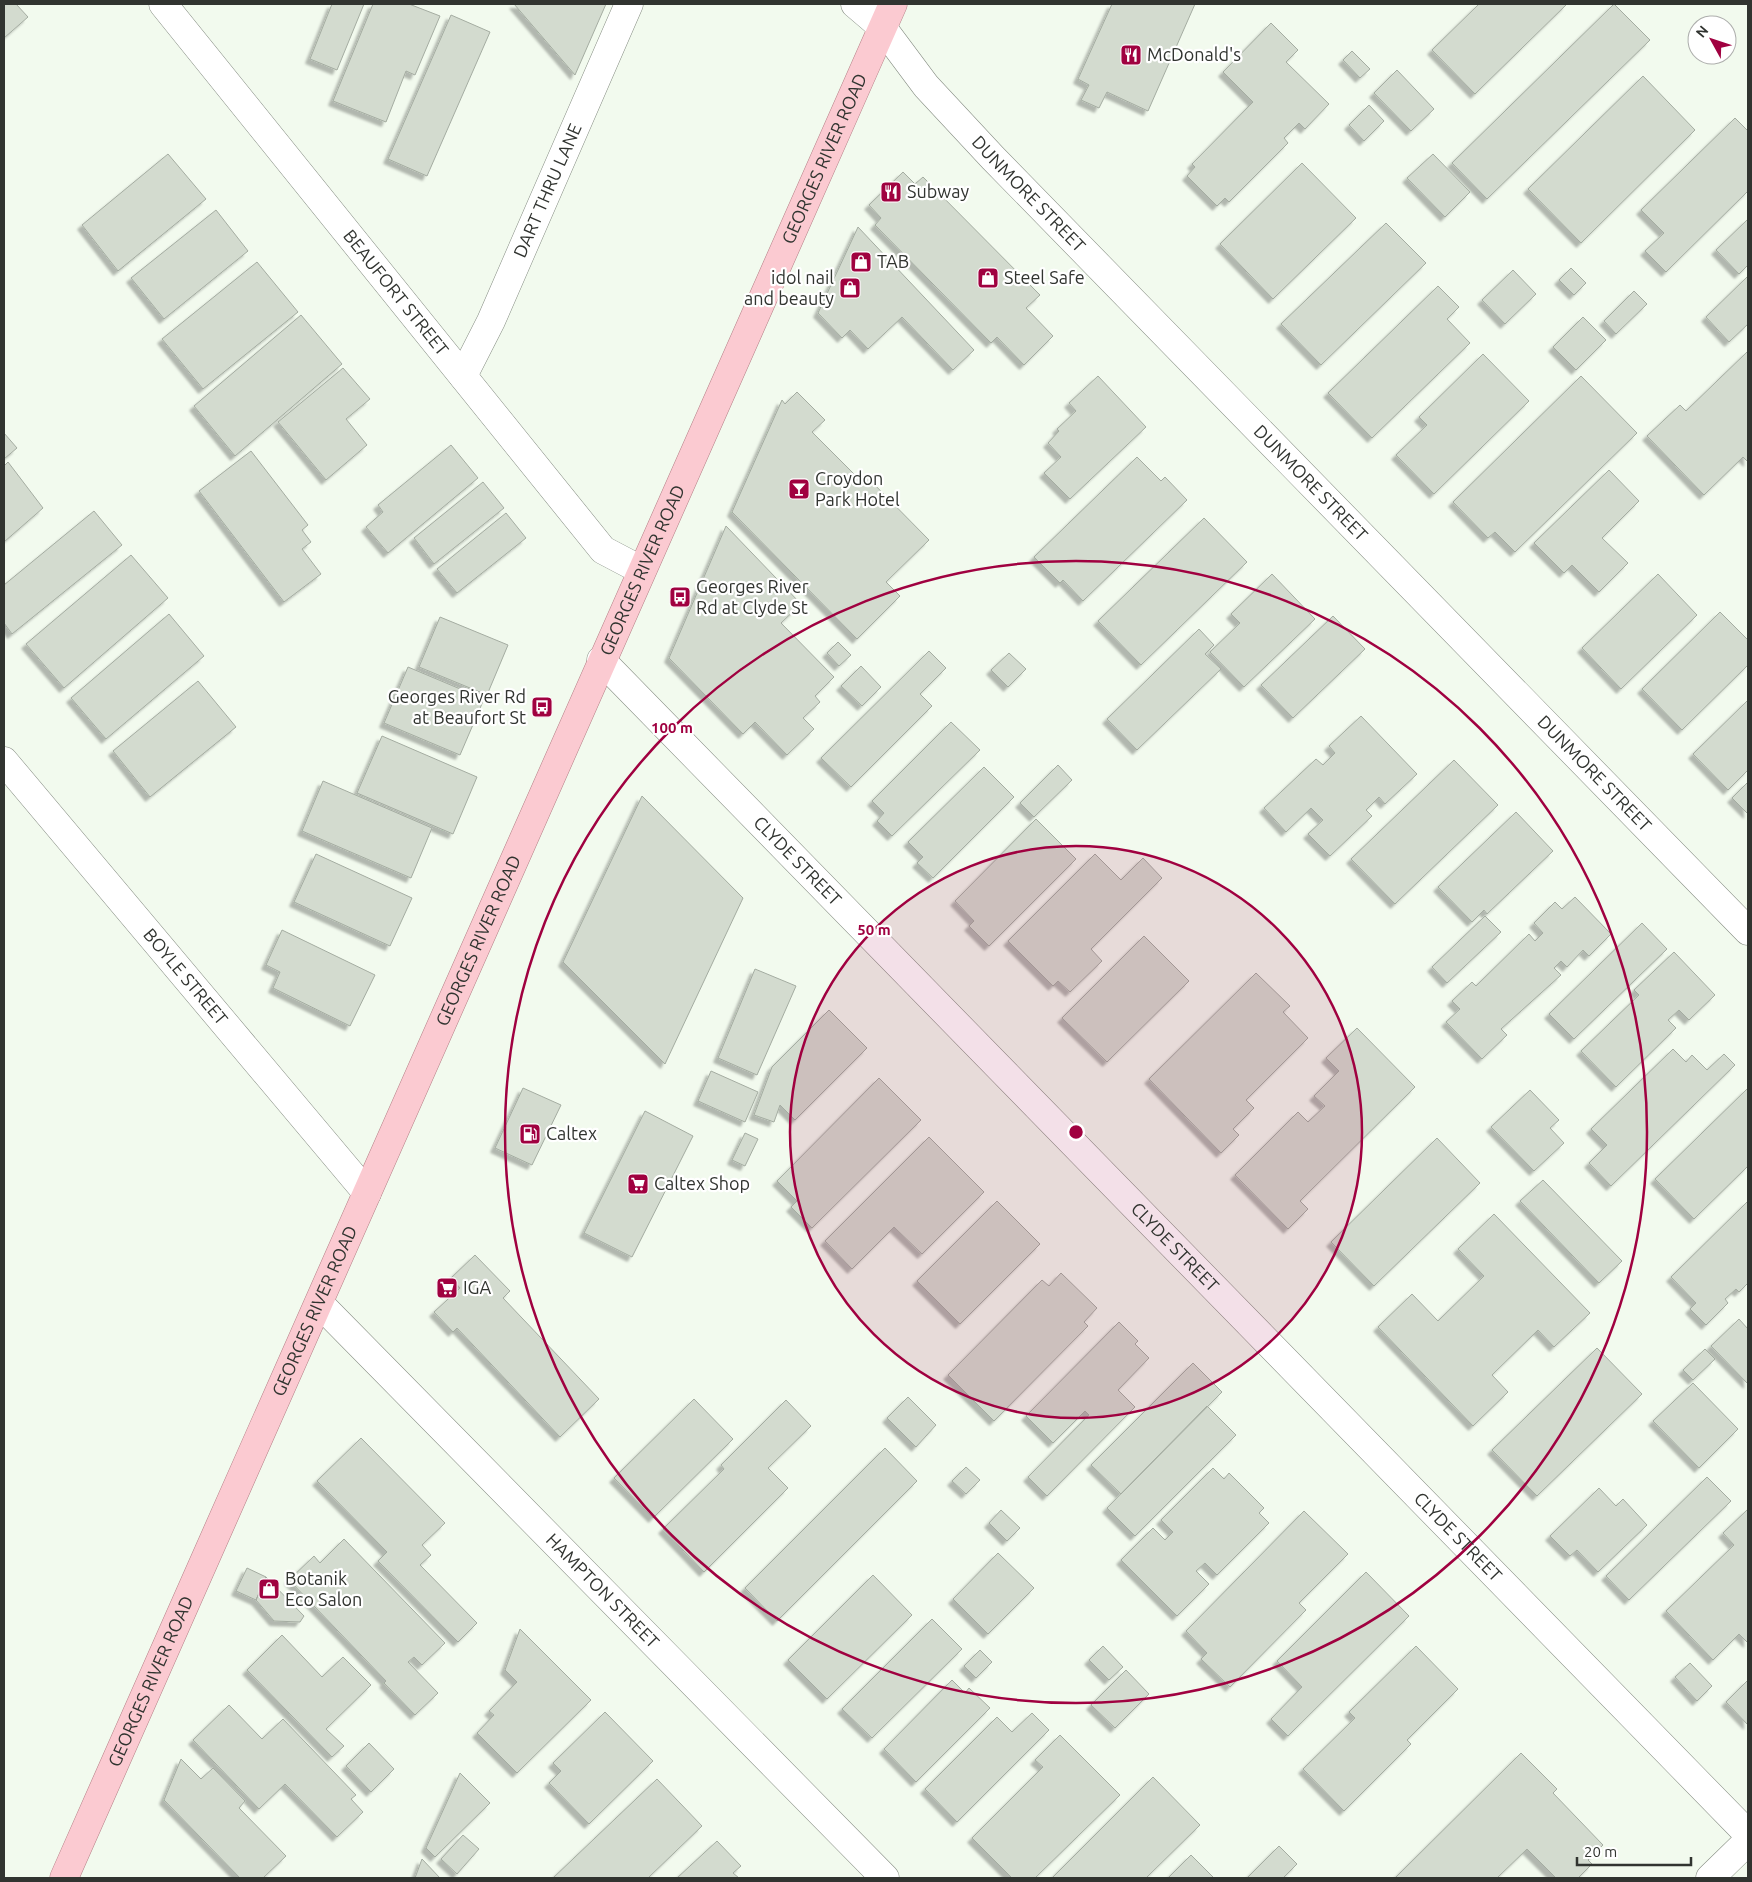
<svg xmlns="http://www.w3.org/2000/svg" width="1752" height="1882" font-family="Ubuntu,sans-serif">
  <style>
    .building { fill: #d3dbcf; stroke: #a4aca1; filter: url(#shadow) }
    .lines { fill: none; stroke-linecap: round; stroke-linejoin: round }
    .street-casing { stroke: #868d83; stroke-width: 29 }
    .primary-casing { stroke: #b37e85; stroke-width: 29 }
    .street { stroke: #fff; stroke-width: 28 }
    .primary { stroke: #fbcad1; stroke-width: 28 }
    .ring { fill: none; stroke: #a00140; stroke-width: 2.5 }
    .labels { text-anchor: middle; stroke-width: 4.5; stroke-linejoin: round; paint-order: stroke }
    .poi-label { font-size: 18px; fill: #313430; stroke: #fff; text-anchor: start }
    .street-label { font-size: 18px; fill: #313430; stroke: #fff }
    .centre { fill: #a00140; stroke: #fff; stroke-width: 2.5 }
    .ring-label { font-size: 15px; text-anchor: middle; font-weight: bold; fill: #a00140; stroke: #fff; stroke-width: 4.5; stroke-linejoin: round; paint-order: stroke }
  </style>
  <defs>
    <filter id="shadow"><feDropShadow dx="-4.5" dy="4.5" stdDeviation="1" flood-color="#0004"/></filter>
  </defs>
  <rect width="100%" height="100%" fill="#f2faee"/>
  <path class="building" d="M4 4H16L28 17 4 38Z
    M332 4H364L337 70 310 59Z
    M373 4H409L440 16 415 75 406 71 386 122 333 101Z
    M514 4H606L575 75Z
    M1112 4H1195L1148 111 1107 92 1099 108 1081 100 1089 85 1078 79Z
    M1479 4H1567L1475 94 1432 50Z
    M1614 4 1650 40 1487 199 1452 163Z
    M451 15 490 32 427 176 388 159Z
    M1271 23 1298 50 1286 62 1329 104 1305 129 1299 123 1284 138 1288 143 1229 202 1225 198 1217 206 1187 176 1195 167 1192 164 1253 102 1223 72Z
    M1352 51 1370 69 1360 78 1343 60Z
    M1397 70 1434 109 1411 131 1374 93Z
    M1643 76 1695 130 1581 243 1528 189Z
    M1369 105 1384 121 1364 141 1349 125Z
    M1735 118 1748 131V191L1666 272 1645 251 1664 233 1641 210Z
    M168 154 206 199 118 271 82 225Z
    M1433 154 1470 192 1445 217 1407 178Z
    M1302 163 1356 218 1273 299 1220 244Z
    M903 172 915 184 923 177 1040 295 1026 308 1053 336 1024 365 997 337 991 343 875 225 881 218 869 205Z
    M216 210 248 251 164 319 131 278Z
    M1748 219V265L1739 274 1716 250Z
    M1386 223 1426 263 1321 365 1281 324Z
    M858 227 974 350 953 370 902 317 868 349 850 330 842 338 818 313Z
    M257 262 298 312 203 389 162 339Z
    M1571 268 1586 283 1574 295 1559 280Z
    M1513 270 1536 294 1505 324 1482 300Z
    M1748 276V324L1729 342 1706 317Z
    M1438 286 1459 307 1447 319 1470 343 1372 438 1328 393Z
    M1634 291 1647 304 1616 334 1604 321Z
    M301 315 342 364 235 456 194 406Z
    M1583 317 1606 340 1576 370 1553 347Z
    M1748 351V462L1743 457 1704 495 1647 436 1680 405 1686 411Z
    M1483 354 1529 401 1434 494 1396 455 1427 425 1419 417Z
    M343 368 370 399 346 419 367 445 326 480 278 422Z
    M1098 376 1146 427 1070 499 1044 473 1061 457 1048 443 1059 431 1057 429 1076 411 1069 403Z
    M1581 376 1637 433 1515 552 1495 532 1488 538 1453 502Z
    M797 392 825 420 812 432 860 480 865 475 929 540 886 582 900 596 857 639 732 512 782 400 785 404Z
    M4 433 17 448 4 459Z
    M451 445 478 478 388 553 366 527 383 512 378 505Z
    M251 451 308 525 302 530 311 542 302 549 321 574 284 602 199 491Z
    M1137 457 1161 481 1165 477 1187 500 1083 601 1063 580 1060 583 1034 557Z
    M8 462 43 508 4 542V466Z
    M1609 470 1639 501 1602 538 1628 563 1599 592 1572 565 1564 573 1534 543Z
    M483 482 504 508 434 564 414 538Z
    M94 511 122 545 12 634 4 623V585Z
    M506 513 526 538 457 593 437 569Z
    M1204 518 1247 562 1141 665 1098 621Z
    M726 526 801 604 781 623 834 677 815 696 820 702 803 718 814 729 787 755 755 722 743 734 669 658Z
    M131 555 168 598 64 688 26 644Z
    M1272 574 1315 619 1244 687 1210 652 1240 623 1231 614Z
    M1658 574 1697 615 1621 689 1582 648Z
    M1720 612 1748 640V665L1682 730 1642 689Z
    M169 614 204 656 106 739 71 698Z
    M1333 616 1365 649 1293 718 1261 685Z
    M440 617 508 645 487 695 419 667Z
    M1199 629 1214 645 1205 654 1221 669 1137 750 1107 719Z
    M838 642 851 655 839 666 827 653Z
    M929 651 946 668 920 694 932 706 851 787 821 758Z
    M1009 653 1026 669 1008 687 991 670Z
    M861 666 881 687 862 706 841 686Z
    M408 667 484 699 460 755 384 723Z
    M198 681 236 727 150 797 113 751Z
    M1748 700V770L1728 790 1693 754Z
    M1361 716 1417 774 1385 804 1379 797 1366 810 1372 816 1330 856 1308 834 1323 820 1311 808 1286 832 1264 808 1316 759 1323 765 1335 753 1329 746Z
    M951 722 980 750 892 836 877 821 884 813 872 801Z
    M382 736 477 777 453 834 357 793Z
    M1454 760 1498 805 1395 904 1351 859Z
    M1058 765 1072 780 1034 817 1020 803Z
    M984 767 1014 797 933 878 917 863 923 857 908 842Z
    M323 781 432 828 411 878 302 831Z
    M1748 782V814L1732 798Z
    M642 796 743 898 665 1064 563 962Z
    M1516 812 1553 851 1487 914 1484 910 1472 922 1438 887Z
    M1036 819 1076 859 989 946 969 926 974 921 955 901Z
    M316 854 412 898 390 946 294 902Z
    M1095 854 1121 880 1143 858 1162 878 1091 949 1102 961 1070 992 1058 981 1053 986 1008 941Z
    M1575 897 1611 934 1589 956 1583 950 1567 967 1561 961 1554 968 1561 975 1501 1029 1507 1035 1482 1059 1446 1022 1460 1009 1452 1001 1472 982 1476 986 1529 934 1535 941 1543 933 1534 923 1555 902 1562 909Z
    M1485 916 1501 932 1447 983 1432 967Z
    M1642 923 1667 949 1574 1039 1549 1014Z
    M282 930 375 975 350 1026 273 988 280 972 266 965Z
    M1144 936 1189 981 1107 1062 1062 1018Z
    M1674 952 1715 995 1689 1020 1679 1010 1668 1020 1676 1028 1616 1087 1581 1051 1639 995 1634 990Z
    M755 969 796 986 757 1075 718 1058Z
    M1256 973 1290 1006 1283 1012 1308 1038 1246 1100 1254 1108 1233 1129 1239 1135 1221 1153 1149 1079Z
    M829 1010 867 1048 795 1120 780 1105 774 1122 754 1115 772 1067Z
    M1357 1028 1415 1087 1300 1201 1308 1209 1288 1229 1235 1175 1298 1112 1308 1122 1325 1106 1314 1096 1339 1071 1326 1058Z
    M1673 1049 1686 1062 1692 1055 1707 1070 1724 1054 1735 1065 1611 1186 1589 1163 1607 1145 1591 1129Z
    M711 1071 758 1092 745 1122 698 1101Z
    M879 1078 921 1120 812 1228 791 1207 797 1201 777 1181Z
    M523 1088 561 1105 532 1165 495 1148Z
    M1748 1088V1166L1694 1219 1655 1179Z
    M1530 1090 1559 1120 1550 1128 1564 1143 1534 1171 1491 1127Z
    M645 1111 693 1136 632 1257 584 1233Z
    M745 1133 758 1139 745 1166 732 1160Z
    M929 1137 984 1192 922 1254 894 1227 852 1269 825 1241Z
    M1437 1138 1480 1183 1374 1286 1331 1242Z
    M1543 1180 1622 1261 1599 1283 1520 1201Z
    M997 1201 1040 1244 960 1324 917 1281Z
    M1748 1201V1283L1739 1292 1736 1289 1725 1299 1728 1303 1706 1325 1690 1309 1696 1303 1671 1277Z
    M1494 1214 1590 1313 1554 1347 1538 1330 1492 1375 1508 1392 1473 1426 1378 1327 1412 1294 1438 1321 1484 1276 1458 1249Z
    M475 1255 510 1291 503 1298 599 1399 560 1437 457 1328 453 1332 434 1312 460 1288 451 1278Z
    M1061 1273 1097 1308 1084 1322 1088 1326 994 1421 948 1375 1042 1280 1049 1286Z
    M1739 1319 1748 1329V1384L1711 1346Z
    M1119 1322 1138 1341 1135 1344 1149 1358 1118 1390 1135 1407 1047 1496 1028 1477 1089 1415 1085 1411 1053 1443 1026 1416Z
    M1597 1348 1642 1394 1537 1496 1492 1450Z
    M1705 1349 1715 1359 1693 1380 1683 1370Z
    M1193 1363 1222 1392 1121 1494 1091 1465Z
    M1693 1383 1738 1429 1699 1468 1653 1421Z
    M908 1397 936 1425 916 1447 887 1418Z
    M694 1399 733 1439 653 1518 614 1478Z
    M786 1400 811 1426 768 1468 788 1488 704 1572 663 1529 724 1469 721 1465Z
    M1207 1406 1236 1435 1135 1536 1107 1508Z
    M361 1438 445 1523 422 1545 431 1555 420 1565 477 1623 458 1642 378 1561 387 1552 317 1481Z
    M885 1448 917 1481 777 1621 745 1588Z
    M966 1467 980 1480 966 1494 952 1481Z
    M1213 1468 1224 1479 1229 1473 1264 1508 1259 1513 1269 1523 1217 1575 1205 1563 1196 1571 1209 1584 1177 1616 1121 1560 1153 1528 1165 1540 1173 1532 1161 1520Z
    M1707 1477 1731 1501 1629 1600 1606 1576Z
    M1599 1488 1616 1506 1623 1499 1647 1525 1598 1572 1577 1550 1570 1556 1550 1536Z
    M1748 1509V1643L1739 1634 1713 1660 1666 1611 1734 1545 1723 1533Z
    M1001 1510 1020 1528 1007 1541 989 1523Z
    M1304 1511 1348 1554 1299 1603 1306 1610 1230 1687 1201 1659 1207 1653 1186 1631Z
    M344 1539 445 1643 422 1665 414 1657 408 1662 438 1693 415 1715 384 1683 386 1681 289 1580 314 1556 320 1563Z
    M998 1553 1034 1588 988 1634 953 1599Z
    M247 1568 266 1577 256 1600 236 1591Z
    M1366 1572 1409 1616 1288 1736 1271 1719 1302 1687 1277 1661Z
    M873 1575 912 1615 827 1699 788 1660Z
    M266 1577 304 1616 300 1622 274 1621 256 1600Z
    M932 1619 962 1649 872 1738 842 1709Z
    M520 1629 591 1700 517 1773 477 1733 494 1715 489 1711 517 1682 505 1670Z
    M282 1635 322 1677 343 1657 371 1685 326 1729 344 1746 332 1757 247 1670Z
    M1103 1646 1123 1667 1109 1680 1089 1660Z
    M1416 1646 1458 1689 1407 1740 1411 1744 1344 1811 1303 1769 1355 1718 1349 1712Z
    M980 1650 992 1662 976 1678 964 1666Z
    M1690 1663 1712 1686 1697 1701 1675 1677Z
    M1126 1670 1149 1694 1115 1728 1091 1705Z
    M952 1680 965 1693 969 1688 990 1708 916 1782 884 1749Z
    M1748 1680V1725L1726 1702Z
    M229 1705 262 1739 283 1719 356 1795 351 1799 363 1812 337 1837 285 1784 259 1809 193 1740Z
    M605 1712 653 1761 589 1824 549 1783 561 1771 553 1763Z
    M1032 1713 1049 1730 957 1822 925 1789 997 1717 1012 1732Z
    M1060 1735 1120 1795 1035 1878H1012L972 1838 1043 1767 1035 1760Z
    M369 1743 394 1769 371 1792 346 1766Z
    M1521 1753 1557 1789 1553 1793 1603 1845 1588 1860 1592 1864 1578 1878H1556L1527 1849 1497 1878H1395Z
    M181 1759 201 1779 213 1768 245 1801 239 1808 286 1856 263 1878H240L164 1800Z
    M460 1773 490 1803 435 1857 426 1848Z
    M1153 1777 1200 1825 1146 1878H1052Z
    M657 1779 702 1826 648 1878H553Z
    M463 1835 479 1849 457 1874 441 1859Z
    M717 1841 741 1866 733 1873 739 1878H677Z
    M1279 1846 1297 1864 1283 1878H1247Z
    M1191 1855 1214 1878H1168Z
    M422 1859 440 1878H415Z"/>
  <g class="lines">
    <g class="street-casing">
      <g id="street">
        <path id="s1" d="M163 4 603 550 641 570"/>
        <path id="s2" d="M855 4 882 27 926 86 993 158 1748 931"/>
        <path id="s3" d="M463 376 491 321 629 4"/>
        <path id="s4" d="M601 660 1748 1834"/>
        <path id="s5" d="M4 761 367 1193"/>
        <path id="s6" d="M319 1303 885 1878"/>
        <path d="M1710 1878 1748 1841"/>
      </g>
    </g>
    <g class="primary-casing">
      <g id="primary">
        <path id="s7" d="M64 1878 893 4"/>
      </g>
    </g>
    <use href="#street" class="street"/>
    <use href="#primary" class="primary"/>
  </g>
  <circle cx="1076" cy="1132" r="286" fill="#a00140" fill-opacity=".12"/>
  <g class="ring">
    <circle cx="1076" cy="1132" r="286"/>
    <circle cx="1076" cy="1132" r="571"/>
  </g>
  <defs>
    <g id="restaurant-square" transform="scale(1.125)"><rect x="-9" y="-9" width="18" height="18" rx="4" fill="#a00140" stroke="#fff"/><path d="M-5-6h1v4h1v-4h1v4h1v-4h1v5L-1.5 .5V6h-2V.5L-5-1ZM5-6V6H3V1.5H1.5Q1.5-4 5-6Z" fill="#fff"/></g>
    <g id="shop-square" transform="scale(1.125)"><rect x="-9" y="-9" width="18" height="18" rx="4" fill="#a00140" stroke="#fff"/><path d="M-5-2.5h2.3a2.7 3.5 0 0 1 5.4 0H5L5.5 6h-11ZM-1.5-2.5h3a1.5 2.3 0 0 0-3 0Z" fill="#fff"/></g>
    <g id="bar-square" transform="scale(1.125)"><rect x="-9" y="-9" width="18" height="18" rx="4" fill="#a00140" stroke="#fff"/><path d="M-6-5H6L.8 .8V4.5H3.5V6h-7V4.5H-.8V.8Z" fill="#fff"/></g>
    <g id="bus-square" transform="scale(1.125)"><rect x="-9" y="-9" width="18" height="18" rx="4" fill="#a00140" stroke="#fff"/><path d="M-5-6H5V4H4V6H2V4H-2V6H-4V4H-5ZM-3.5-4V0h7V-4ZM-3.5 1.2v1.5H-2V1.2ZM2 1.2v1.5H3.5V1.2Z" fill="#fff"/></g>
    <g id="fuel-square" transform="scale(1.125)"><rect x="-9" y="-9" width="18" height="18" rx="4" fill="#a00140" stroke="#fff"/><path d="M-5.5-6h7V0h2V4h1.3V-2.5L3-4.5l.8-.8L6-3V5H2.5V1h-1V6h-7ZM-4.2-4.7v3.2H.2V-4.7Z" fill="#fff"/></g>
    <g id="supermarket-square" transform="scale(1.125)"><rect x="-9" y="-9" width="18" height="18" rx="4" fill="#a00140" stroke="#fff"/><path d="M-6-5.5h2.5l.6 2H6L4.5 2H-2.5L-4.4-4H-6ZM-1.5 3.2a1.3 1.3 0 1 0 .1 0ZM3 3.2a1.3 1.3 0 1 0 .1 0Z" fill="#fff"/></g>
  </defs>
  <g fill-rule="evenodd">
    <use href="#restaurant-square" x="1131" y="55"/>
    <use href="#restaurant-square" x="891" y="192"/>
    <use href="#shop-square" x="861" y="262"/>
    <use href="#shop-square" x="988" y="278"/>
    <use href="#shop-square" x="850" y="288"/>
    <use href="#bar-square" x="799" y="489"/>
    <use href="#bus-square" x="680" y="597"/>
    <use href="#bus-square" x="542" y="707"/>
    <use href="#fuel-square" x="530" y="1134"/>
    <use href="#supermarket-square" x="638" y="1184"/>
    <use href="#supermarket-square" x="447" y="1288"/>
    <use href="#shop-square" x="269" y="1589"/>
  </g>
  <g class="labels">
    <g class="poi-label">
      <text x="1147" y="61">McDonald's</text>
      <text x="907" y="198">Subway</text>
      <text x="877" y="268">TAB</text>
      <text x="834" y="284" text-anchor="end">idol nail<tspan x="834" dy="21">and beauty</tspan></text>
      <text x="1004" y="284">Steel Safe</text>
      <text x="815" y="485">Croydon<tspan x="815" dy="21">Park Hotel</tspan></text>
      <text x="696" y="593">Georges River<tspan x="696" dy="21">Rd at Clyde St</tspan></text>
      <text x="526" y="703" text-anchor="end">Georges River Rd<tspan x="526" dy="21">at Beaufort St</tspan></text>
      <text x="546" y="1140">Caltex</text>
      <text x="654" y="1190">Caltex Shop</text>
      <text x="463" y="1294">IGA</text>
      <text x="285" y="1585">Botanik<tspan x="285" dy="21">Eco Salon</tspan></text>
    </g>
    <g class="street-label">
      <text dy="6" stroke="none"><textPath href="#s7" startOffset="1880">GEORGES RIVER ROAD</textPath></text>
      <text dy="6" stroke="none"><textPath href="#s3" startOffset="204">DART THRU LANE</textPath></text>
      <text dy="6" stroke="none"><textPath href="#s2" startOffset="258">DUNMORE STREET</textPath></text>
      <text dy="6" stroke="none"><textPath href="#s1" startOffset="371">BEAUFORT STREET</textPath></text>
      <text dy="6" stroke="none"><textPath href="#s2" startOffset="662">DUNMORE STREET</textPath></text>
      <text dy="6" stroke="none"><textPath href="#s7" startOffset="1430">GEORGES RIVER ROAD</textPath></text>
      <text dy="6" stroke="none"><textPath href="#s2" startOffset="1068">DUNMORE STREET</textPath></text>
      <text dy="6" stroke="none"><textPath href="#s4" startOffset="281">CLYDE STREET</textPath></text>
      <text dy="6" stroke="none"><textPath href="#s7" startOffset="1025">GEORGES RIVER ROAD</textPath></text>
      <text dy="6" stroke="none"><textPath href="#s5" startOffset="282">BOYLE STREET</textPath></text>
      <text dy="6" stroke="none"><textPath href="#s4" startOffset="821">CLYDE STREET</textPath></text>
      <text dy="6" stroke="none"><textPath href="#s7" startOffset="620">GEORGES RIVER ROAD</textPath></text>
      <text dy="6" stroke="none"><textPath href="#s4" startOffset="1226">CLYDE STREET</textPath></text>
      <text dy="6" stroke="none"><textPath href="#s6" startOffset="404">HAMPTON STREET</textPath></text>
      <text dy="6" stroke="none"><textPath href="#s7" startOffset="215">GEORGES RIVER ROAD</textPath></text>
    </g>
  </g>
  <circle cx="1076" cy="1132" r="8" class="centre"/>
  <g class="ring-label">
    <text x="672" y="733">100 m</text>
    <text x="874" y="935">50 m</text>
  </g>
  <rect width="1752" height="1882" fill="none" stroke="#313430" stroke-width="10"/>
  <g transform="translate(1712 40) rotate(310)"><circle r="24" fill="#ffffff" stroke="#adaeac"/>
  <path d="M0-4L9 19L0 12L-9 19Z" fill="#a00140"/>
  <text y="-8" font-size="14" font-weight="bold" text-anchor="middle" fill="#313430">N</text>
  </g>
  <path d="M1577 1857v8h114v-8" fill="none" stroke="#313430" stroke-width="2.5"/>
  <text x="1584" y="1857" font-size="15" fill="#313430" stroke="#ffffff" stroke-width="4" paint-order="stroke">20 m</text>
</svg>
